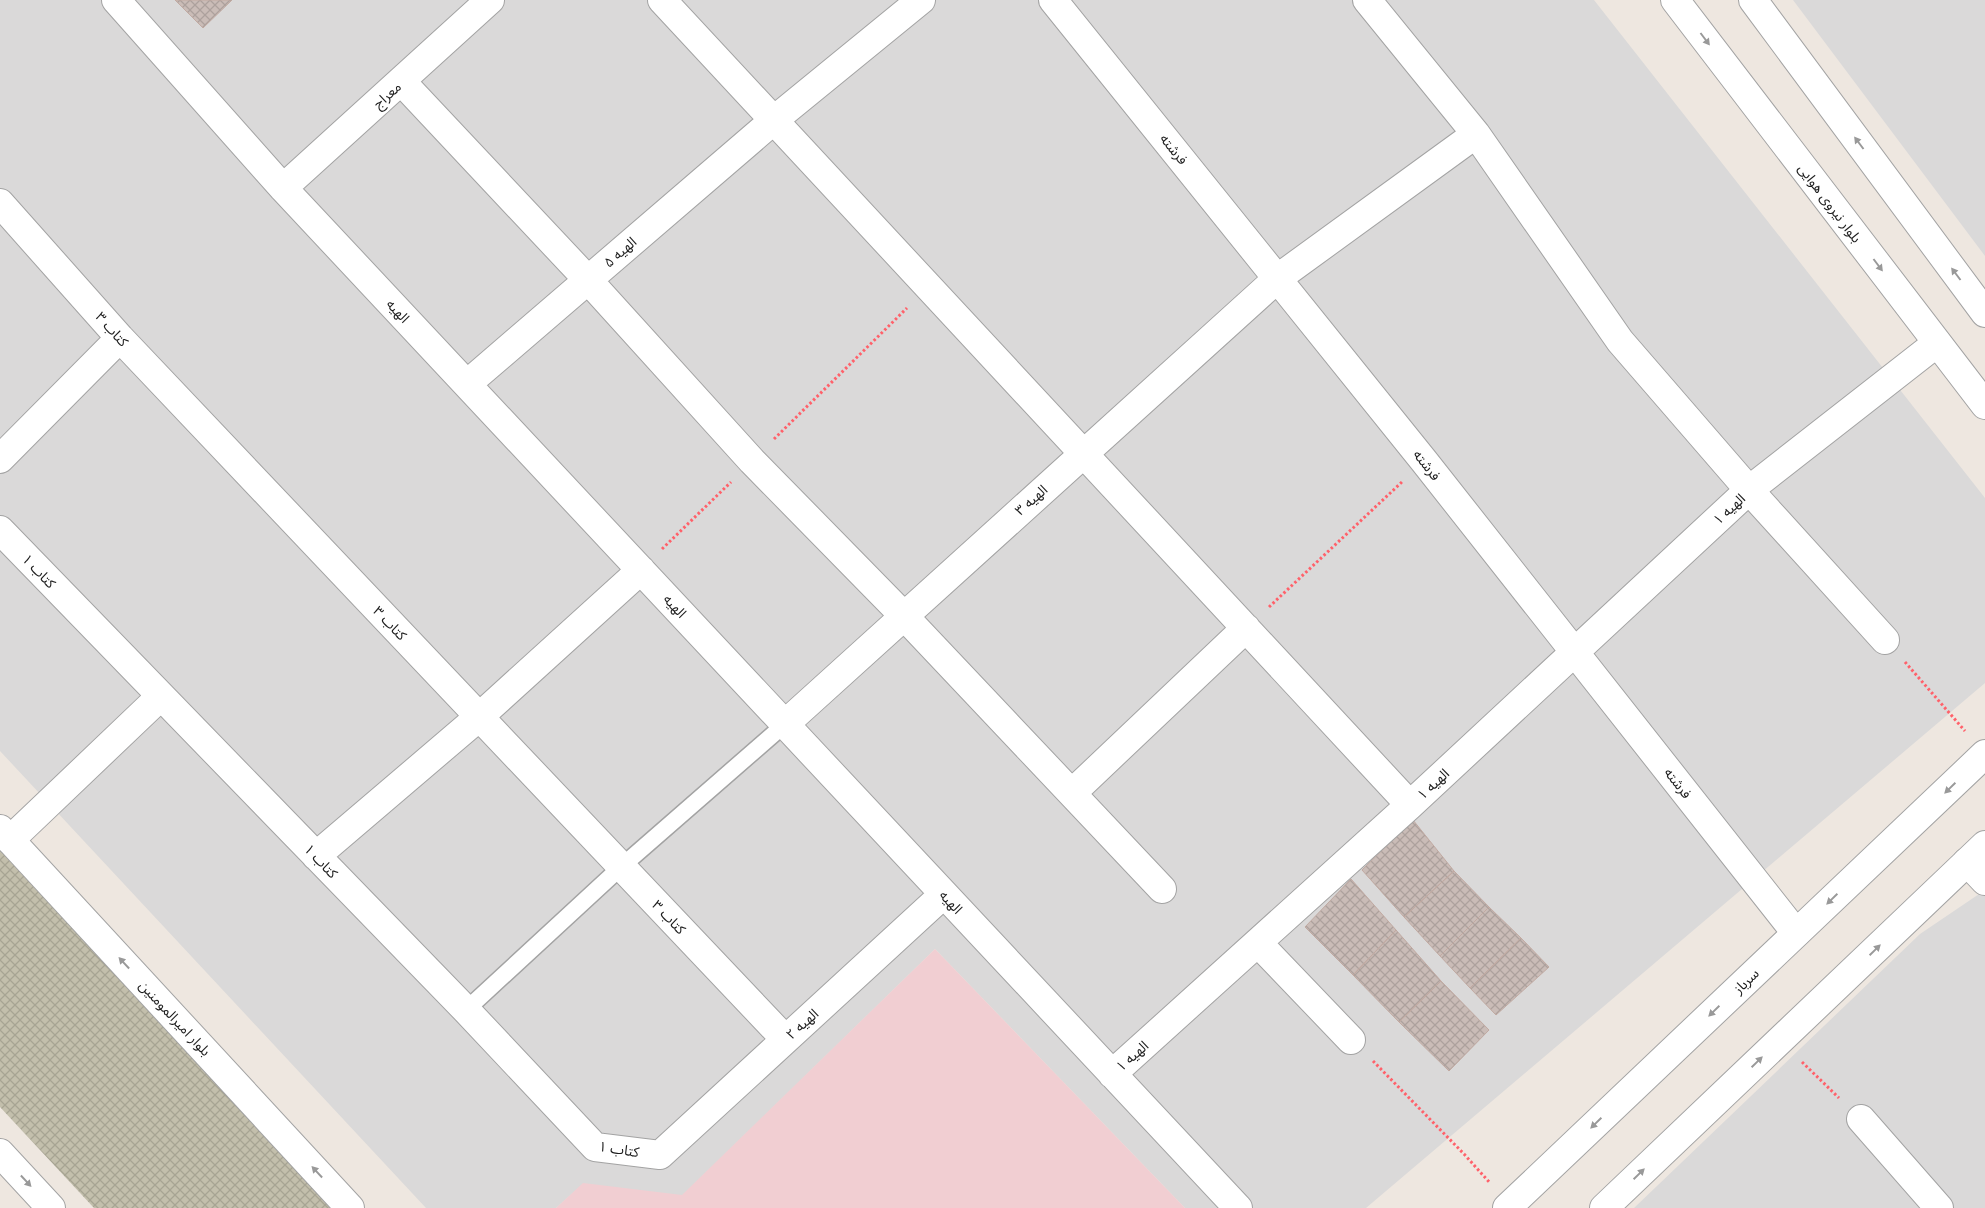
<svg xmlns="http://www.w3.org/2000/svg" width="1985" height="1208" font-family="'Fira Sans','Noto Sans Arabic',sans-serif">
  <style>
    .residential { fill: #dad9d9 }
    .commercial { fill: #f1ced2 }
    .construction { fill: url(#construction-cross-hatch) }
    .building { fill: url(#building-cross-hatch); stroke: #c1aaa2 }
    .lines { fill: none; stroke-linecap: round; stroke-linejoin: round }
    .service-casing { stroke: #a3a3a3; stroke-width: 19 }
    .minor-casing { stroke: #a3a3a3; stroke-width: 30 }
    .tertiary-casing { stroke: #a3a3a3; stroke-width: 30 }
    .path { stroke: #ff616a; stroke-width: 3; stroke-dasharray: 2.5 2.5; stroke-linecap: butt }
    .service { stroke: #fff; stroke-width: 16 }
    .minor { stroke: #fff; stroke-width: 28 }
    .tertiary { stroke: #fff; stroke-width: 28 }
    .oneway { fill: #999 }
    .labels { text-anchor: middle; stroke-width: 4; stroke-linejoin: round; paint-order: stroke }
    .street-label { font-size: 14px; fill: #1c1c1c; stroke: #fff }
  </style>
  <defs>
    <pattern id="construction-cross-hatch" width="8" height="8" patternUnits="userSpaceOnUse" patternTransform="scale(1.25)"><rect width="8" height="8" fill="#c3bfac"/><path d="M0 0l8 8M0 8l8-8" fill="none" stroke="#a7a493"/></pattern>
    <pattern id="building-cross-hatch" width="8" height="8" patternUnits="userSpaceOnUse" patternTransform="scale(1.25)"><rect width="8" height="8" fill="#cabcb7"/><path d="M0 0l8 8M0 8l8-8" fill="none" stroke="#ada19d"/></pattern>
  </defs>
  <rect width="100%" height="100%" fill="#eee7e0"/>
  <path class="residential" d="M0 0H1594L1985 498V683L1366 1208H1185L935 949 682 1196 583 1184 556 1208H426L0 751Z
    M1793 0H1985V256Z
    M1985 890V1208H1634L1920 934Z"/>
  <path class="commercial" d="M935 949 1185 1208H556L583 1183 682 1195Z"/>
  <path class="construction" d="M0 831 355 1208H94L0 1107Z"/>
  <path class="building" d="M175 0H232L203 28Z
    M1413 820 1454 871 1404 917 1362 870Z
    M1454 871 1489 907 1440 956 1404 917Z
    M1351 879 1396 930 1353 975 1305 927Z
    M1489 907 1521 938 1470 988 1440 956Z
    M1396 930 1441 981 1399 1022 1353 975Z
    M1521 938 1549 967 1496 1015 1470 988Z
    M1441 981 1489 1030 1449 1071 1399 1022Z"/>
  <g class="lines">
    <g class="service-casing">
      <path id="service" d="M466 1010 621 867 785 724"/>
    </g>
    <g class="minor-casing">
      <path id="minor" d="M116 0 283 188 1238 1208
        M662 0 1410 805
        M1053 0 1424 461 1796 933
        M1367 0 1476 134 1620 341 1749 490 1885 640
        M402 82 588 280 752 461 904 616 1162 889
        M283 188 490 0
        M0 203 120 338 785 1039
        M467 384 774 120 921 0
        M0 459 120 338
        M0 530 466 1010 595 1147 660 1155 944 894
        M785 724 1278 278 1476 134
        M1072 793 1246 628
        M10 840 161 696
        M316 856 479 717 641 570
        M1967 862 1985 881
        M1258 943 1351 1040
        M1112 1074 1410 805 1749 490 1937 343
        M1861 1119 1939 1208"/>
    </g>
    <g class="tertiary-casing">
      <path id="tertiary" d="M1675 0 1985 405
        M1753 0 1985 313
        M0 829 350 1208
        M0 1153 51 1208
        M1507 1208 1985 754
        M1604 1208 1985 845"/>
    </g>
    <path class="path" d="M774 439 907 308
      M662 549 731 482
      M1269 607 1403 481
      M1905 662 1965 731
      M1373 1061 1464 1154 1490 1183
      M1802 1062 1839 1098"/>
    <use href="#service" class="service"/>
    <use href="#minor" class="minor"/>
    <use href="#tertiary" class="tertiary"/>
  </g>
  <defs><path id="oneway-solid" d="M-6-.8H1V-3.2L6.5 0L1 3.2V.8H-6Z" transform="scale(1.25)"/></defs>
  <g class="oneway">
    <use href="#oneway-solid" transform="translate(1705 39) rotate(53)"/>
    <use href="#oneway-solid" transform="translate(1859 143) rotate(-127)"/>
    <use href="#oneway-solid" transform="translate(1878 265) rotate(53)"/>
    <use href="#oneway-solid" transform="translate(1956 274) rotate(-127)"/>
    <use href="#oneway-solid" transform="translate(1950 788) rotate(136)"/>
    <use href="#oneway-solid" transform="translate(1832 899) rotate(136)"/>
    <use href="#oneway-solid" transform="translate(1875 950) rotate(-44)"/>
    <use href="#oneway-solid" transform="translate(124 963) rotate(-133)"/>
    <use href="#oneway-solid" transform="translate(1714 1011) rotate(136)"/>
    <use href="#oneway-solid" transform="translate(1757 1062) rotate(-44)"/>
    <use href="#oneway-solid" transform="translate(1596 1123) rotate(136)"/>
    <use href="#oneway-solid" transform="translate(317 1172) rotate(-133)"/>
    <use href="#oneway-solid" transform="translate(1639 1174) rotate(-44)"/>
    <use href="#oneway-solid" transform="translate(26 1181) rotate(47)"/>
  </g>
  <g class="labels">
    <g class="street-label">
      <text transform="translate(387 95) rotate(-42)" y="5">معراج</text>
      <text transform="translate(1174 149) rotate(51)" y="5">فرشته</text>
      <text transform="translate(1830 203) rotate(53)" y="5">بلوار نیروی هوایی</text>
      <text transform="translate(620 252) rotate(-41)" y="5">الهیه ۵</text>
      <text transform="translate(398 311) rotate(47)" y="5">الهیه</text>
      <text transform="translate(112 329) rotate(48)" y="5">کتاب ۳</text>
      <text transform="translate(1427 465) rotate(52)" y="5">فرشته</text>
      <text transform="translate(1031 500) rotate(-42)" y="5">الهیه ۳</text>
      <text transform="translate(1729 509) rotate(-43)" y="5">الهیه ۱</text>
      <text transform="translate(39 571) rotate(46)" y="5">کتاب ۱</text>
      <text transform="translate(675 606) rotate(47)" y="5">الهیه</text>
      <text transform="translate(390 623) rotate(46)" y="5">کتاب ۳</text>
      <text transform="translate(1678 783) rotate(52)" y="5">فرشته</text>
      <text transform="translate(1433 784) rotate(-43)" y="5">الهیه ۱</text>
      <text transform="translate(321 861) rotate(46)" y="5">کتاب ۱</text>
      <text transform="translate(951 902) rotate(47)" y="5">الهیه</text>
      <text transform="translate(669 917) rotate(46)" y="5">کتاب ۳</text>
      <text transform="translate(1746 981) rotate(-44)" y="5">سرباز</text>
      <text transform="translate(175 1018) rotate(47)" y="5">بلوار امیرالمومنین</text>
      <text transform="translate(802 1024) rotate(-42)" y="5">الهیه ۲</text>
      <text transform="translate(1132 1056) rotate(-42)" y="5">الهیه ۱</text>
      <text transform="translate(619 1149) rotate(9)" y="5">کتاب ۱</text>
    </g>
  </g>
</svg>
